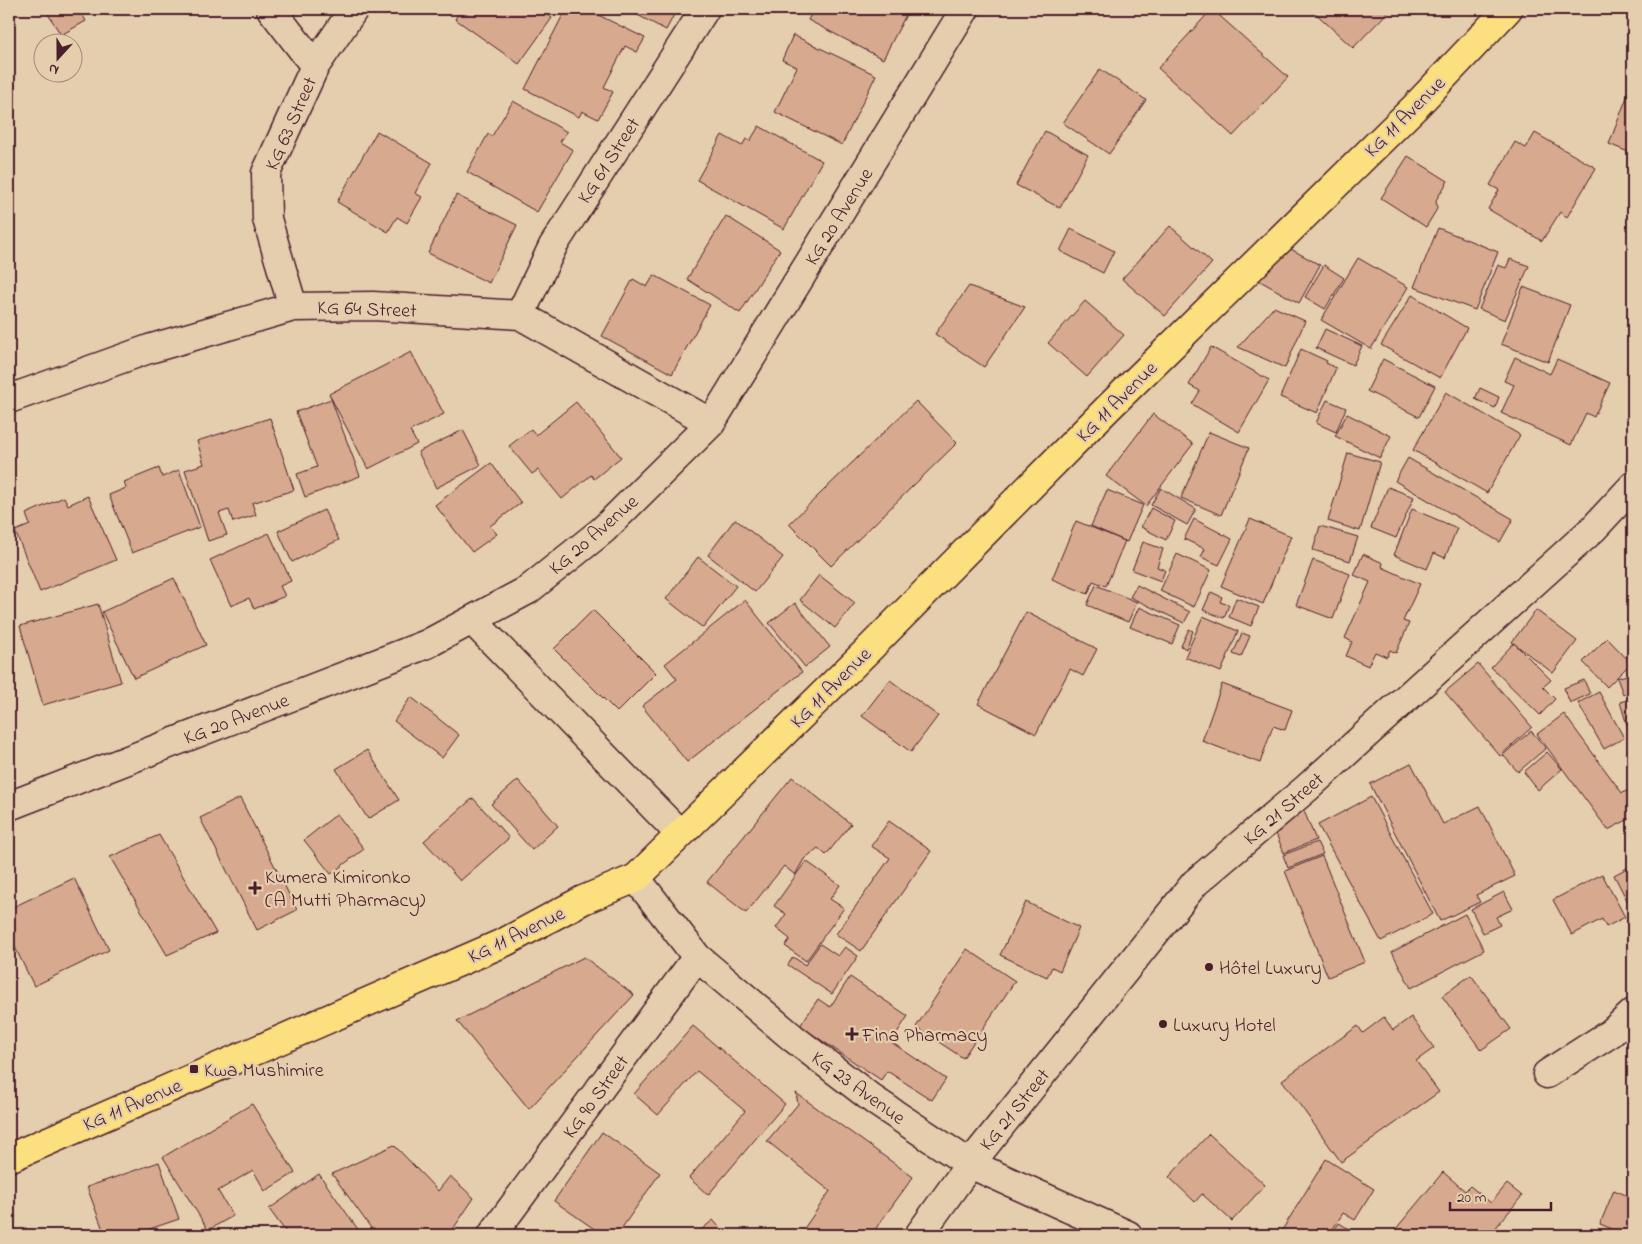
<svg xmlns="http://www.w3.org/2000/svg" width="1642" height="1244" font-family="'Indie Flower',sans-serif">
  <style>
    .building { fill: #d7aa8f; stroke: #4a1f2b }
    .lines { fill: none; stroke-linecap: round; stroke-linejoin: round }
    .minor-casing { stroke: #4a1f2b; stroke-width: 31 }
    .major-casing { stroke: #4a1f2b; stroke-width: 31 }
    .minor { stroke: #e5ceae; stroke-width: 28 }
    .major { stroke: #fce080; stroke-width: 28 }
    .poi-dot { fill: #4a1f2b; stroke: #e5ceae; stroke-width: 2 }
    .labels { text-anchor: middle; stroke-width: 4.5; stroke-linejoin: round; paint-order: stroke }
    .street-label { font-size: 20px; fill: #4a1f2b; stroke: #e5ceae }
    .poi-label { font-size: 20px; fill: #4a1f2b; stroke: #e5ceae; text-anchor: start }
  </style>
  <rect width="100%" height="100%" fill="#e5ceae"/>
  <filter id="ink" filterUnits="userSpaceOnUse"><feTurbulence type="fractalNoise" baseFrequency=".02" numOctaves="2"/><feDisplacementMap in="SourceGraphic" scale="10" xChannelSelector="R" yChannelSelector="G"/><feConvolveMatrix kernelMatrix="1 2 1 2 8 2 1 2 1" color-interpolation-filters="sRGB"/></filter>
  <g filter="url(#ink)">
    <path class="building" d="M45 9H79L86 21 61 35Z
      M454 9H548L545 13 552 18 519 64 455 19 459 13Z
      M566 9H586L645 38 637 52 625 46 604 87 613 92 598 119 582 111 579 117 525 89Z
      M626 9H677L666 30Z
      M814 9H909L883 59 808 20Z
      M1212 9 1288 77 1233 136 1158 68Z
      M1311 9H1391L1353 48Z
      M793 35 876 75 842 145 775 112 797 67 782 60Z
      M1100 69 1146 100 1109 154 1063 123Z
      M1633 81V154L1609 144Z
      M513 101 567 132 560 142 573 150 537 212 467 172 488 134 492 136Z
      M759 126 822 161 784 229 697 180 722 135 742 146 746 139 750 141Z
      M377 131 432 163 415 193 422 197 407 223 397 217 388 232 337 202Z
      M1045 131 1088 155 1060 208 1016 185Z
      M1535 133 1596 168 1567 217 1560 212 1542 241 1488 209 1499 190 1490 185 1515 142 1526 148Z
      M1408 156 1448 181 1436 200 1437 209 1426 227 1381 198Z
      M456 195 517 225 489 283 428 253Z
      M726 216 780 250 740 313 687 279Z
      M1170 226 1212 263 1165 316 1122 279Z
      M1438 228 1498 252 1475 310 1414 287Z
      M1071 229 1114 251 1103 273 1060 251Z
      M1289 248 1320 265 1299 303 1253 277Z
      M1358 258 1408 287 1371 349 1321 320Z
      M1510 259 1529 266 1505 320 1479 309 1498 265 1506 268Z
      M1324 265 1344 278 1325 309 1305 297Z
      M654 275 710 305 672 374 602 336 633 279 647 287Z
      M969 286 1025 307 984 367 935 334Z
      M1523 287 1570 305 1548 362 1501 344Z
      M1412 295 1467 328 1440 378 1381 345Z
      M1085 301 1124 335 1087 377 1048 343Z
      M1274 307 1305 321 1285 368 1238 347Z
      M1325 329 1362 346 1353 365 1316 348Z
      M1211 347 1269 380 1239 432 1192 404 1200 391 1189 385Z
      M1301 349 1327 361 1326 363 1336 368 1317 413 1280 397Z
      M411 352 444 414 410 431 417 444 368 469 329 394Z
      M1515 357 1550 374 1557 359 1610 383 1594 417 1586 413 1571 445 1501 413 1514 385 1504 381Z
      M1383 359 1435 386 1419 417 1367 391Z
      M1480 388 1499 397 1495 408 1475 399Z
      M1446 392 1520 435 1487 493 1413 450Z
      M331 399 360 476 305 497 297 474 317 467 296 412Z
      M1327 400 1346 408 1336 432 1316 423Z
      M916 401 957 443 831 566 789 524Z
      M576 402 621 457 594 479 591 475 562 499 538 470 532 474 509 446 531 429 536 435Z
      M1153 414 1193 444 1146 506 1106 476Z
      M1347 414 1391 436 1380 458 1335 436Z
      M270 418 294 490 252 503 256 515 233 522 229 510 219 513 227 535 208 541 185 470 204 464 197 441Z
      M463 430 481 465 436 488 418 452Z
      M1209 432 1249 448 1221 515 1181 498Z
      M1348 453 1380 462 1360 531 1328 521Z
      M1408 458 1513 519 1500 542 1395 481Z
      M491 463 521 503 490 526 497 534 472 552 435 505Z
      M159 468 162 477 179 470 200 527 132 553 109 495 126 488 124 482Z
      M1388 487 1414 497 1396 538 1371 528Z
      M1161 488 1196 509 1187 525 1151 505Z
      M1107 490 1143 505 1127 542 1091 526Z
      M88 496 116 560 40 592 15 531 30 525 26 514 64 497 68 505Z
      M1151 508 1175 521 1166 540 1141 527Z
      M1412 509 1457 528 1445 558 1434 553 1427 569 1394 555Z
      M324 510 339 540 292 562 278 531Z
      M735 519 783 557 755 592 708 555Z
      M1194 519 1232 539 1219 565 1201 557 1205 549 1184 539Z
      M1250 519 1291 536 1263 604 1221 586Z
      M1076 521 1125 541 1106 586 1093 581 1088 594 1052 579Z
      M1320 526 1358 537 1350 561 1313 550Z
      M269 533 291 581 280 586 285 596 254 609 249 598 231 606 210 560Z
      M1143 542 1163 549 1157 567 1165 570 1161 581 1132 570Z
      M1177 554 1211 570 1194 607 1160 591Z
      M1363 554 1383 563 1382 567 1420 584 1403 621 1409 623 1396 653 1390 650 1387 657 1375 652 1368 666 1346 656 1352 642 1345 638 1370 582 1354 575Z
      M698 557 736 586 703 628 666 599Z
      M1313 560 1350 574 1333 619 1296 605Z
      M819 575 855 603 835 628 800 600Z
      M174 578 206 645 134 678 102 612Z
      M1096 585 1137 602 1128 622 1087 605Z
      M1137 585 1190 612 1184 623 1130 597Z
      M1211 592 1222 597 1220 602 1229 605 1224 618 1203 610Z
      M1236 598 1259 607 1251 626 1229 617Z
      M745 600 802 672 687 762 642 706 677 679 665 664Z
      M795 603 830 647 805 667 769 623Z
      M98 604 121 682 43 705 20 626Z
      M1139 607 1180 625 1172 644 1130 627Z
      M593 610 656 673 617 712 554 649Z
      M1536 610 1577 641 1553 673 1512 642Z
      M1026 612 1097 649 1083 676 1070 669 1036 734 978 704Z
      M1203 616 1238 631 1221 672 1185 657Z
      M1189 629 1193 631 1186 649 1181 646Z
      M1242 633 1250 636 1241 657 1233 654Z
      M1607 638 1631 663 1607 687 1583 662Z
      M1514 643 1551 680 1543 687 1555 699 1540 715 1491 667Z
      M1478 664 1532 727 1500 756 1445 692Z
      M1633 673V691L1623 694 1617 678Z
      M890 680 938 716 911 752 862 716Z
      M1584 680 1590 694 1570 703 1564 688Z
      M1222 684 1292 710 1285 730 1273 726 1260 763 1202 741Z
      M1599 692 1624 738 1604 749 1578 703Z
      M411 697 459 735 442 758 394 721Z
      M1633 698V745L1620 702Z
      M1564 714 1622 793 1633 788V817L1608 830 1537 734Z
      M1531 731 1546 748 1518 772 1503 755Z
      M367 750 399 800 368 819 336 769Z
      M1547 752 1562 769 1538 790 1524 772Z
      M1411 763 1443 824 1480 806 1515 876 1476 895 1480 902 1440 921 1370 784Z
      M792 777 851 824 826 855 818 848 804 859 795 875 784 866 746 913 707 882Z
      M518 780 558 826 532 850 491 804Z
      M1371 797 1433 914 1381 941 1318 825Z
      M240 798 297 910 257 930 200 818Z
      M473 798 509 838 460 881 424 841Z
      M1304 811 1316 840 1284 853 1272 824Z
      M337 814 364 849 331 874 304 840Z
      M889 821 931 851 861 951 836 934 890 858 871 846Z
      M159 835 216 933 167 955 110 857Z
      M1317 842 1323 854 1288 868 1283 855Z
      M1322 856 1365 962 1328 977 1285 871Z
      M806 861 840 885 830 899 844 908 806 961 785 946 790 939 776 928 786 914 774 906Z
      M1633 865V909L1632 910 1614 875Z
      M1602 874 1625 917 1606 927 1602 919 1572 935 1553 900Z
      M74 878 109 950 34 986 9 935V909Z
      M1504 892 1513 909 1496 917 1500 925 1483 933 1471 909Z
      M1026 902 1079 928 1060 971 1052 967 1047 977 1000 955Z
      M1465 914 1484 950 1411 988 1392 952Z
      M820 944 838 956 845 947 858 956 832 994 788 965 793 957 805 965Z
      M967 949 1015 981 963 1058 916 1027Z
      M584 957 634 995 529 1109 457 1021Z
      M1471 975 1511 1029 1481 1050 1442 996Z
      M850 977 908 1016 891 1042 946 1079 932 1100 887 1071 881 1080 800 1026 818 999 830 1007Z
      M1384 1017 1393 1030 1411 1017 1434 1048 1416 1061 1439 1092 1341 1162 1282 1080 1358 1026 1363 1033Z
      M693 1026 785 1104 708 1195 689 1178 745 1111 697 1071 658 1115 634 1094Z
      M796 1093 913 1177 871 1235H810L803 1230 830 1191 767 1141 798 1104Z
      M252 1104 295 1173 265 1191 253 1170 218 1191 233 1216 208 1230 163 1157Z
      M602 1132 660 1173 617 1235H603L554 1201Z
      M1209 1134 1265 1185 1232 1221 1202 1194 1195 1202 1169 1177Z
      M394 1145 438 1191 450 1176 474 1198 449 1235H376L332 1174Z
      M1326 1159 1374 1189 1355 1220 1343 1213 1329 1235H1279Z
      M159 1162 179 1219 132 1235H105L87 1187Z
      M1443 1172 1465 1191 1470 1186 1491 1203 1507 1184 1522 1196 1493 1231 1491 1229 1486 1235H1401L1395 1230Z
      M319 1174 362 1235H288L269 1209Z
      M1614 1190 1633 1198V1235H1621L1622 1233 1600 1224Z
      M713 1220 726 1235H695Z
      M1339 1223 1359 1235H1331Z"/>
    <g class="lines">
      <g class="minor-casing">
        <path id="minor" d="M271 9 315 66
          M293 307 267 219 266 173 315 66 354 9
          M520 315 553 246 705 9
          M9 399 149 349 293 307 373 306 520 315 711 423
          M472 620 679 833
          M9 806 427 644 528 590 603 530 711 423 965 9
          M636 878 697 957 793 1038 875 1101 970 1164 1128 1235
          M1547 1074 1611 1033 1633 1013
          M492 1235 697 957
          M919 1235 970 1164 1195 883 1307 788 1594 528 1633 486"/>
      </g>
      <g class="major-casing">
        <path id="major" d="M9 1158 505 942 583 900 636 878 871 647 1107 409 1415 107 1508 9"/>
      </g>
      <use href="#minor" class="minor"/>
      <use href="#major" class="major"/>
    </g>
  </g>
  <g class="poi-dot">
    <path d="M252.5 880.5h5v5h5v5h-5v5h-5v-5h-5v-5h5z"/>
    <circle cx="1209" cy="967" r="5"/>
    <circle cx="1163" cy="1024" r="5"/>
    <path d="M849.5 1026.5h5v5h5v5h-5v5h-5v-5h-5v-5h5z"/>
    <rect x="189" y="1064" width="10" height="10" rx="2.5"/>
  </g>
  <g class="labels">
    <g class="street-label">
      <text transform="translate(1404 116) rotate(-45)" y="7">KG 11 Avenue</text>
      <text transform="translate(290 123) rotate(-66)" y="7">KG 63 Street</text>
      <text transform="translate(608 160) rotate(-57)" y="7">KG 61 Street</text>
      <text transform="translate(838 216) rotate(-58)" y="7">KG 20 Avenue</text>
      <text transform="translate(367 308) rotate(2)" y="7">KG 64 Street</text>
      <text transform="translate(1116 401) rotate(-45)" y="7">KG 11 Avenue</text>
      <text transform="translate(593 534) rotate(-41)" y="7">KG 20 Avenue</text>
      <text transform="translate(830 687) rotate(-45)" y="7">KG 11 Avenue</text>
      <text transform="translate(236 718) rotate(-21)" y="7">KG 20 Avenue</text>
      <text transform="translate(1283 808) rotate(-41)" y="7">KG 21 Street</text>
      <text transform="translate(516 934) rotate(-26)" y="7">KG 11 Avenue</text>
      <text transform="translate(859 1087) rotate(36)" y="7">KG 23 Avenue</text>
      <text transform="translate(595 1096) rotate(-54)" y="7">KG 90 Street</text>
      <text transform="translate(132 1104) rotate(-23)" y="7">KG 11 Avenue</text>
      <text transform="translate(1014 1109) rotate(-51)" y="7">KG 21 Street</text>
    </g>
    <g class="poi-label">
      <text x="265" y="883">Kumera Kimironko<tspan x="265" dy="23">(A Mutti Pharmacy)</tspan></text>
      <text x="1219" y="974">Hôtel Luxury</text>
      <text x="1173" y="1031">Luxury Hotel</text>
      <text x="862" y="1041">Fina Pharmacy</text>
      <text x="204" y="1076">Kwa Mushimire</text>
    </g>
  </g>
  <rect width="1642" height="1244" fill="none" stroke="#e5ceae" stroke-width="30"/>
  <rect x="15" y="15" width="1612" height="1214" fill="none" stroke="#4a1f2b" stroke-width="2" filter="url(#ink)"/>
  <g transform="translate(58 58) rotate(201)"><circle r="24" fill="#e5ceae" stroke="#a7887a"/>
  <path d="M0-4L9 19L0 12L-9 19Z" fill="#4a1f2b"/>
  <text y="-8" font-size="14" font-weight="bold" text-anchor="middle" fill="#4a1f2b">N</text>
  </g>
  <path d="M1450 1202v8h101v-8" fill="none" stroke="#4a1f2b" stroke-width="2.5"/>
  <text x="1457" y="1202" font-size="15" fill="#4a1f2b" stroke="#e5ceae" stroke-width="4" paint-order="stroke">20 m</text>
</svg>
